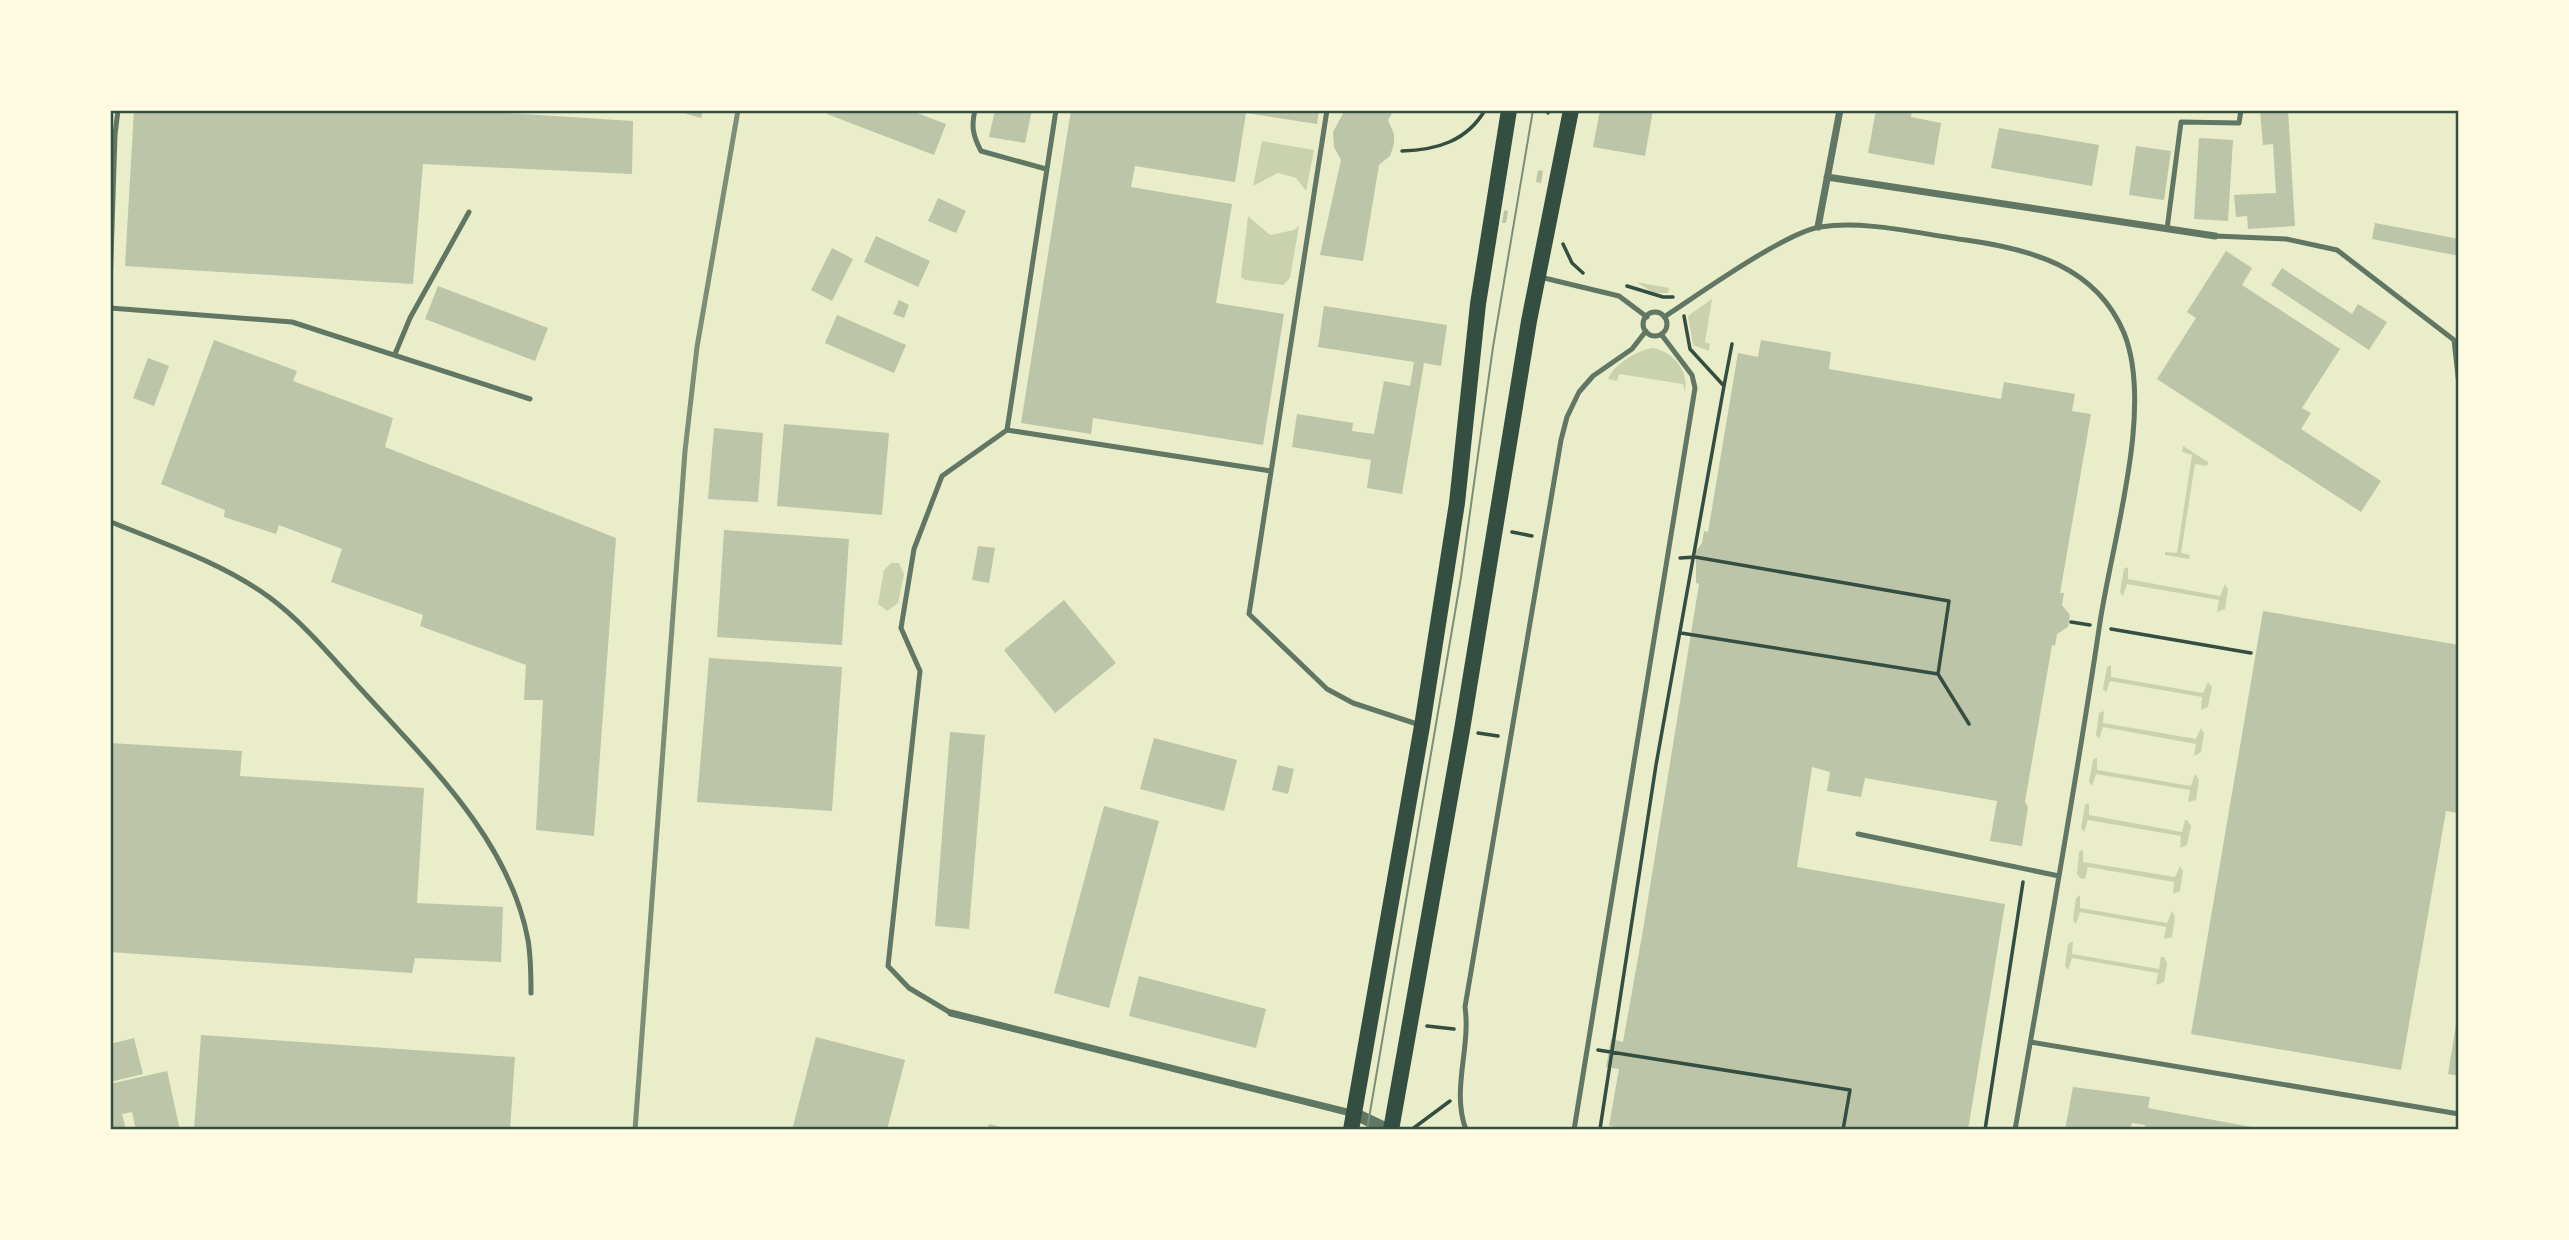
<svg xmlns="http://www.w3.org/2000/svg" width="2569" height="1240" font-family="Raleway,sans-serif">
  <style>
    .green { fill: #cad2ad }
    .building { fill: #bcc5a7 }
    .lines { fill: none; stroke-linecap: round; stroke-linejoin: round }
    .path { stroke: #344e41; stroke-width: 3.5 }
    .service { stroke: #617663; stroke-width: 5 }
    .minor { stroke: #617663; stroke-width: 7 }
    .tertiary { stroke: #617663; stroke-width: 12 }
    .primary { stroke: #344e41; stroke-width: 16 }
    .tram { stroke: #7c8e77; stroke-width: 2 }
    .rail { stroke: #7c8e77; stroke-width: 5 }
    .neatline { fill: none; stroke: #344e41; stroke-width: 2.5 }
  </style>
  <rect width="100%" height="100%" fill="#e9edc9"/>
  <path class="green" d="M1262 141 1314 150 1306 191 1296 178 1278 173 1253 186Z
    M1248 216 1270 235 1294 230 1299 226 1290 278 1283 285 1245 280 1241 277Z
    M1636 282 1669 288 1668 293H1654Z
    M1712 299 1705 342 1710 344 1709 351 1693 345 1688 316Z
    M1653 348C1674 352 1689 371 1685 392L1683 384 1619 374 1617 381 1608 379C1614 364 1638 350 1653 348Z
    M2183 446 2208 462 2207 466 2195 464 2181 553 2190 555 2189 559 2165 555V552L2177 553 2192 455 2182 452Z
    M891 563H899L904 574 898 603 887 611 878 604 884 570Z
    M2128 567V579L2220 596 2225 584 2228 589 2225 609 2217 612 2219 600 2127 584 2123 596 2120 592 2124 569Z
    M2111 665V677L2203 693 2208 682 2212 687 2208 707 2201 710 2202 697 2110 681 2106 693 2103 689 2107 667Z
    M2104 711 2103 723 2196 739 2201 728 2204 733 2201 752 2194 756 2196 744 2103 727 2099 739 2096 735 2099 713Z
    M2097 757V770L2191 786 2195 774 2199 780 2196 800 2188 802 2190 790 2096 774 2092 786 2089 782 2093 760Z
    M2089 803V815L2182 832 2185 820H2187L2191 826 2187 845 2180 848 2181 836 2088 820 2084 832 2081 828 2085 805Z
    M2083 849V862L2175 877 2180 866 2183 871 2180 891 2173 894 2174 882 2088 867 2085 879 2080 878 2077 874 2079 852Z
    M2080 895V908L2167 923 2172 911 2175 917 2172 937 2164 939 2166 927 2080 912 2076 924 2073 920 2076 898Z
    M2073 941 2072 954 2159 969 2161 957H2164L2167 963 2164 982 2156 985 2158 973 2072 958 2068 970 2065 966 2068 944Z"/>
  <path class="building" d="M134 110H460L633 121 632 174 423 164 413 284 125 266Z
    M673 110H703L701 118Z
    M829 110H909L946 124 934 155 827 114Z
    M995 110H1032L1025 143 989 137Z
    M1071 110H1319L1317 124 1246 113 1235 182 1135 166 1131 187 1232 204 1216 303 1284 314 1263 445 1093 418 1091 434 1021 423Z
    M1345 110H1394L1388 120 1394 134V144L1390 156 1379 165 1363 261 1320 255 1341 160 1334 147 1333 132Z
    M1600 110H1653L1645 156 1593 147Z
    M1876 110H1912L1911 117 1941 123 1934 165 1868 153Z
    M2260 110H2288L2295 226 2248 229 2247 216 2236 217 2234 195 2276 193 2273 144 2263 145Z
    M1999 128 2099 145 2092 186 1991 168Z
    M2199 138 2233 140 2228 221 2194 219Z
    M2136 146 2171 151 2164 200 2129 195Z
    M1538 170 1543 171 1541 183 1536 182Z
    M938 198 966 211 956 233 928 221Z
    M1504 210 1508 211 1506 223H1502Z
    M2375 223 2459 239V256L2372 239Z
    M876 236 930 261 918 287 864 262Z
    M832 248 853 259 832 301 811 290Z
    M2226 251 2252 268 2242 285 2340 349 2302 408 2311 413 2301 429 2381 481 2361 512 2157 379 2196 318 2187 312Z
    M2282 268 2352 314 2358 304 2387 322 2369 350 2271 285Z
    M438 286 548 328 535 361 425 319Z
    M899 300 909 305 904 318 893 314Z
    M1324 306 1447 325 1441 366 1424 363 1402 494 1367 488 1371 460 1292 447 1297 414 1353 423 1352 431 1374 434 1384 381 1410 386 1414 362 1318 347Z
    M837 315 906 345 894 373 825 343Z
    M214 340 297 371 293 381 393 418 385 447 616 538 594 836 536 830 543 700H524L526 665 420 626 423 615 331 582 342 549 279 525 276 534 224 517 225 510 161 484Z
    M1761 340 1831 352 1829 369 2001 399 2004 382 2075 394 2072 411 2091 414 2060 593H2064L2062 605 2070 615 2068 627 2057 634 2055 646 2052 645 2025 802 2028 807 2022 846 1990 841 1997 801 1865 778 1861 797 1827 791 1830 772 1812 767 1797 867 2005 904 1968 1130H1635L1609 1126 1619 1069 1606 1067 1611 1039 1623 1042 1643 930 1699 584 1696 583V551L1702 543 1704 531 1708 532 1738 353 1758 357Z
    M148 358 169 366 154 406 133 398Z
    M784 424 889 433 882 515 777 506Z
    M714 428 763 433 758 502 708 499Z
    M724 530 849 539 842 645 717 637Z
    M978 546 995 548 989 583 972 580Z
    M1064 600 1116 663 1055 713 1004 650Z
    M2263 611 2459 645V813L2446 811 2401 1070 2191 1034Z
    M709 658 842 667 832 811 697 802Z
    M950 732 985 735 969 929 935 926Z
    M1154 738 1237 760 1224 811 1140 789Z
    M110 743 242 751 240 776 424 788 417 903 503 907 501 962 415 958 412 973 110 952Z
    M1278 765 1294 769 1288 794 1272 790Z
    M1104 806 1159 821 1109 1008 1054 993Z
    M1139 976 1266 1009 1256 1048 1129 1016Z
    M2457 1018H2459V1076L2448 1074Z
    M201 1035 515 1057 510 1130H194Z
    M816 1037 905 1060 887 1130H792Z
    M134 1038 143 1074 110 1082V1044Z
    M167 1071 180 1130H136L132 1112 122 1114 126 1130H110V1084Z
    M2073 1087 2150 1097 2148 1108 2268 1130H2144L2145 1125 2132 1123 2130 1130H2065Z
    M989 1124 1009 1129V1130H987Z"/>
  <g class="lines">
    <path class="path" d="M1548 113V110
      M1402 151C1437 150 1467 141 1485 110
      M1563 244 1572 263 1583 273
      M1627 286 1663 297H1673
      M1724 386 1732 344
      M1512 532 1532 536
      M1680 558 1695 557 1949 601 1938 674 1681 633
      M2071 622 2090 625
      M2111 629 2251 653
      M1938 674 1969 724
      M1478 733 1498 736
      M1427 1026 1454 1029
      M1598 1050 1850 1090 1843 1130
      M1411 1130 1450 1101
      M1603 1130 1600 1129 1656 765 1724 386 1690 349 1684 316
      M1985 1130 2023 882"/>
    <path class="service" d="M975 110C971 126 973 136 981 151L1046 169
      M1327 110 1249 614 1327 689 1353 703 1420 725
      M110 130 115 135 110 288
      M115 135 118 110
      M2167 229 2181 122 2239 123 2241 110
      M2215 236 2286 239 2337 250 2454 340 2459 385
      M1540 277 1619 296 1647 317
      M110 308 292 322 530 399
      M1643 324a12 12 0 1 1 24 0a12 12 0 1 1-24 0Z
      M1664 317C1698 295 1784 233 1820 227 1867 220 1919 234 1966 240 2030 249 2096 266 2124 333 2155 410 2110 547 2099 629 2074 797 2044 963 2015 1130
      M395 354 410 318 469 212
      M1007 430 1056 110
      M110 517 111 522C165 544 222 563 269 597 307 625 338 665 370 699 433 768 510 843 528 940 531 958 531 976 531 993
      M1858 834 2059 876
      M951 1013 909 988 888 966 920 671 901 628 914 549 942 476 1007 430 1271 471
      M2031 1042 2459 1114
      M1466 1130C1451 1090 1471 1048 1465 1007L1561 440 1567 417 1579 392 1593 376 1632 349 1646 331
      M1574 1130 1695 388 1692 375 1661 334"/>
    <path class="minor" d="M1827 177 2215 236
      M1818 227 1840 110
      M951 1013 1355 1114"/>
    <path class="tertiary" d="M1355 1114 1389 1130"/>
    <path class="primary" d="M1351 1130 1422 726 1457 503 1478 304 1509 110
      M1391 1130 1462 730 1529 321 1571 110"/>
    <path class="tram" d="M1367 1130 1461 577 1493 347 1533 110"/>
    <path class="rail" d="M635 1130 685 451 697 347 738 110"/>
  </g>
  <rect width="2569" height="1240" fill="none" stroke="#fefae0" stroke-width="224"/>
  <rect x="112" y="112" width="2345" height="1016" class="neatline"/>
</svg>
